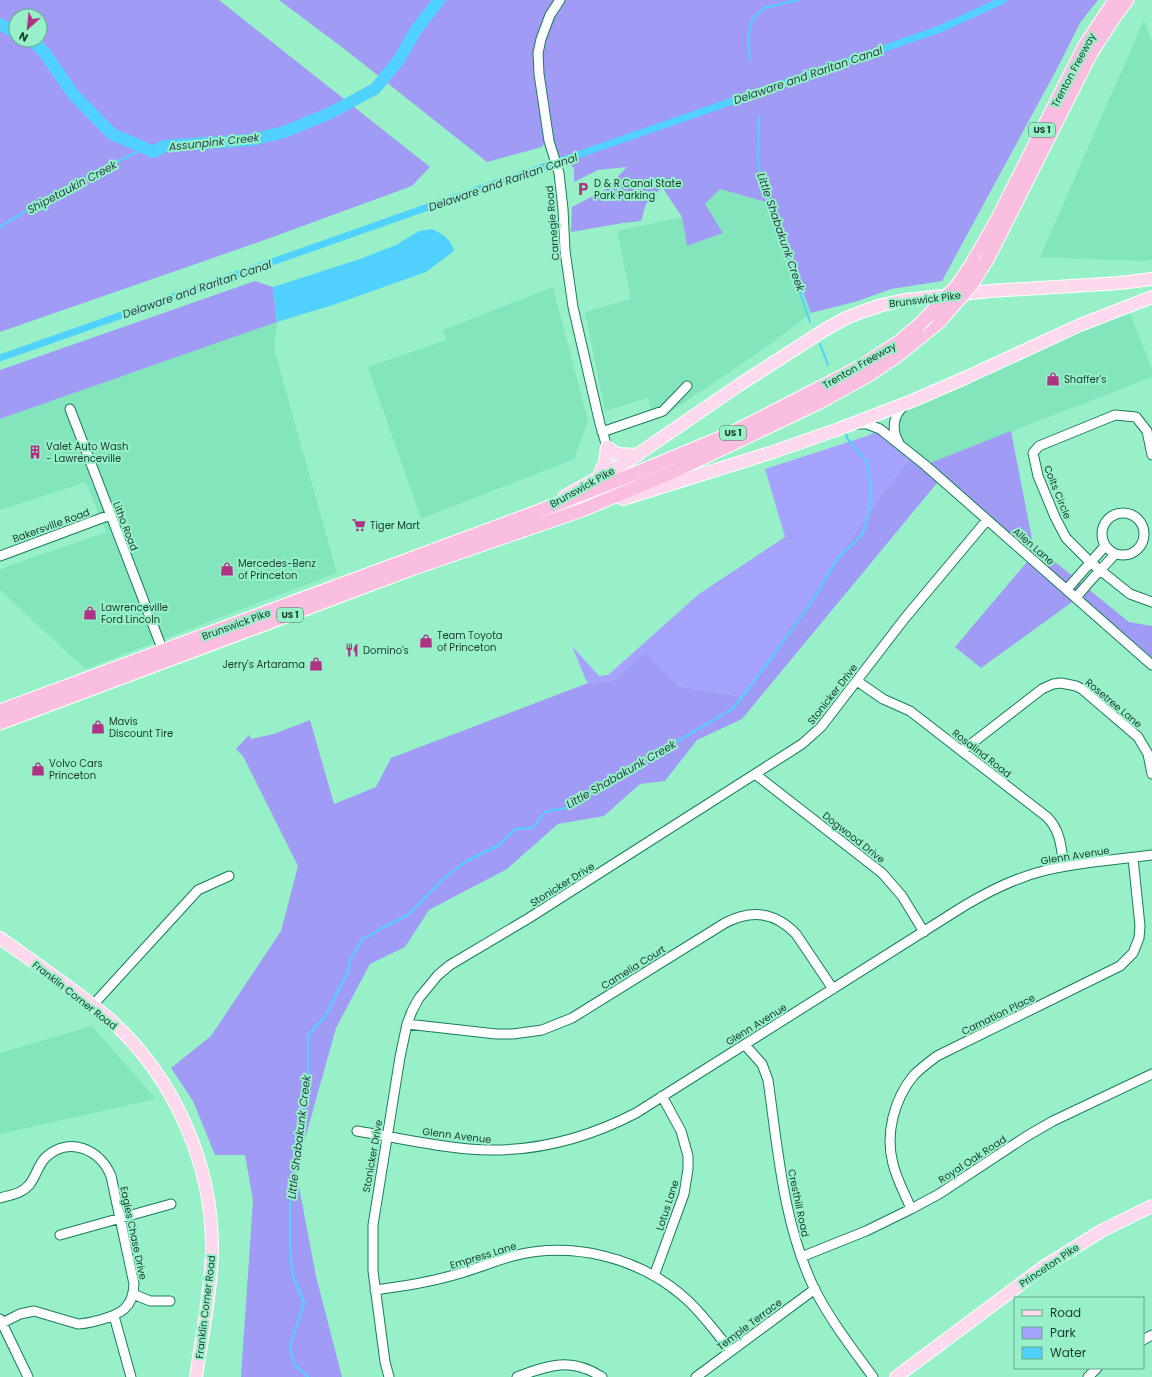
<svg xmlns="http://www.w3.org/2000/svg" width="1152" height="1377" font-family="Poppins,sans-serif">
  <style>
    .built { fill: #83e5bb }
    .green { fill: #a6a3fe }
    .forest { fill: #a09cf5; fill-rule: evenodd }
    .water { fill: #51d2fe }
    .lines { fill: none; stroke-linecap: round; stroke-linejoin: round }
    .stream { stroke: #51d2fe; stroke-width: 2 }
    .canal { stroke: #51d2fe; stroke-width: 7 }
    .river { stroke: #51d2fe; stroke-width: 12 }
    .minor-casing { stroke: #1a7b5a; stroke-width: 11 }
    .major-casing { stroke: #fff; stroke-width: 14 }
    .highway-casing { stroke: #fff; stroke-width: 15 }
    .minor { stroke: #fff; stroke-width: 9 }
    .major { stroke: #fcd9ec; stroke-width: 12 }
    .highway { stroke: #fabfe0; stroke-width: 13 }
    .highway-bridge-casing { stroke: #fff; stroke-width: 15; stroke-linecap: butt }
    .highway-bridge { stroke: #fabfe0; stroke-width: 13 }
    .labels { text-anchor: middle; stroke-width: 4; stroke-linejoin: round; paint-order: stroke }
    .shield { fill: #98f0c9; stroke: #3e725c; stroke-width: 1 }
    .shield-label { font-size: 9px; font-weight: bold; fill: #173c2d }
    .street-label { font-size: 10px; fill: #173c2d; stroke: #98f0c9 }
    .poi-label { font-size: 10px; fill: #173c2d; stroke: #98f0c9; text-anchor: start }
    .water-label { font-size: 11px; font-style: italic; fill: #27424d; stroke: #98f0c9 }
  </style>
  <rect width="100%" height="100%" fill="#98f0c9"/>
  <path class="built" d="M1144 20 1152 42V260L1143 261 1040 257Z
    M720 189 769 203 811 313 768 346 667 414 654 418 648 398 605 411 585 312 631 299 617 231 682 217 687 246 723 233 705 204Z
    M553 287 588 421 574 459 421 519 368 367 446 340 443 330Z
    M1127 306 1152 369V377L925 465 896 438 898 412Z
    M277 322 274 349 337 573 85 669 0 590V569L106 532 86 482 0 510V419Z
    M92 1026 156 1099 0 1134V1053Z"/>
  <path class="green" d="M885 428 912 455 877 501 742 697 679 686 645 654 613 681 588 683 585 678 572 646 599 676 608 675 699 594 785 537 765 469 867 436Z"/>
  <path class="forest" d="M0 0H219L430 167 412 186 259 242 0 332ZM16 16H40V40H16Z
    M279 0H1098L1080 23 1059 65 942 281 891 289 858 301 811 313 769 203 720 189 705 204 723 233 687 246 682 217 662 187 646 204 641 221 623 223 571 232 572 207 606 189 627 167 598 170 574 182V168L544 143 542 147 487 162 347 51Z
    M255 281 273 287 277 322 0 419V370Z
    M1011 431 1033 544 1129 622 1152 626V661L1079 597 981 668 955 647 1032 556 942 477 742 719 697 740 665 781 640 784 604 816 558 824 507 869 429 910 405 947 370 964 336 1028 296 1171 316 1276 342 1377H241L253 1200 245 1155H215L193 1101 171 1068 211 1036 281 931 298 866 243 756 236 749 249 735 251 739 274 734 310 720 334 804 376 787 391 758 588 683 613 681 645 653 679 686 742 697 877 501 912 455 925 465Z"/>
  <path class="water" d="M431 229C441 232 452 240 454 251L426 272 333 305 277 322 273 287 360 259 396 245 419 231Z"/>
  <g class="lines">
    <path class="stream" d="M750 60 748 37 752 20 764 8 798 0
      M759 117 758 161 761 181 780 224 791 266 810 322
      M0 227 59 191 145 148
      M820 344 828 365
      M308 1377 294 1364 290 1346 304 1303 293 1276 290 1249V1196L298 1138 308 1088V1035L324 1018 348 972 350 960 362 940 382 928 408 915 443 879 465 862 499 845 515 829 533 828 545 812 565 808 732 709 748 690 813 600 838 558 862 535 869 513 871 489 867 462 847 438 845 430"/>
    <path class="canal" d="M0 358 445 201 940 29 1003 0"/>
    <path class="river" d="M0 24 16 33
      M30 40 34 42 44 52 73 94 112 134 154 152 164 146 251 140 284 132 328 114 375 89 398 61 416 30 439 0"/>
    <g class="minor-casing">
      <path id="minor" d="M560 0 550 15 541 39 538 53 539 74 549 141 559 173 563 209 565 251 573 307 600 424 607 447
        M70 409 163 651
        M857 424H867L880 429 925 465 1152 665
        M602 432 663 411 687 386
        M899 443C891 430 893 414 905 405
        M1152 455 1147 431 1136 417 1115 415 1039 446 1033 453 1038 476 1055 517 1066 538 1090 562 1130 594 1152 602
        M1102 534a21 21 0 1 1 42 0a21 21 0 1 1-42 0Z
        M0 556 110 515
        M1067 589 1105 546
        M1076 598C1088 582 1102 569 1115 554
        M857 681 883 699 910 711 1047 817C1061 831 1061 848 1064 866
        M962 751 1042 689 1053 684 1061 683 1076 686 1082 689 1138 737 1148 754 1152 774
        M755 774 882 873 902 896 924 932
        M92 1006 198 890 229 876
        M407 1024 496 1034H513L542 1030 572 1018 725 923C752 909 775 912 796 934L833 989
        M745 1045 762 1064 768 1080C778 1150 783 1223 814 1288 830 1320 852 1348 873 1377
        M357 1131C394 1137 431 1146 469 1149 528 1154 584 1140 636 1113L964 906C989 891 1015 878 1043 871 1078 862 1116 860 1152 855
        M0 1198C10 1195 21 1194 28 1186 36 1178 37 1166 46 1157 69 1136 100 1149 111 1176L134 1284C133 1308 121 1314 100 1320 92 1322 85 1324 78 1324L34 1311 20 1314 2 1323
        M911 1209C905 1194 897 1180 893 1164 885 1134 894 1099 914 1075 921 1068 929 1062 937 1056L1120 966 1133 953 1139 938 1140 926 1133 858
        M60 1235 171 1204
        M801 1257 866 1231 911 1209 939 1194 1027 1136 1053 1121 1152 1074
        M654 1276 684 1194 688 1169V1156L681 1131 662 1096
        M375 1290C404 1286 432 1282 461 1273 478 1268 495 1261 513 1256 572 1241 639 1257 685 1298 703 1314 716 1333 731 1351
        M133 1294 150 1301H170
        M114 1316 131 1377
        M0 1319 28 1377
        M1143 1340 1152 1335
        M389 1377 385 1362 373 1271V1225L400 1057 407 1024 412 1011 419 998 438 975 450 965 529 918 802 744 821 727 905 618 987 520
        M517 1377C549 1365 571 1357 602 1377
        M696 1377 815 1289
        M1088 1377 1097 1368"/>
    </g>
    <g class="major-casing">
      <path id="major" d="M598 478 605 462 607 447 617 454 638 455
        M565 496 628 461 739 385 826 329 846 318 864 311 882 305 905 300 990 291 1120 283 1152 279
        M623 499 770 453 836 430 912 401 965 378 1080 325 1152 297
        M0 938C36 964 74 989 107 1017 173 1075 213 1163 212 1251 211 1293 202 1335 196 1377
        M896 1377 1042 1268 1103 1230 1152 1206"/>
    </g>
    <g class="highway-casing">
      <path id="highway" d="M988 258 1091 53 1115 16 1127 0
        M973 262 998 218 1084 47 1115 0
        M0 711 534 513 636 473 730 434 862 366 899 342 918 326
        M0 723 414 568 582 510 675 471 818 403 867 376 897 356 939 322"/>
    </g>
    <use href="#minor" class="minor"/>
    <use href="#major" class="major"/>
    <use href="#highway" class="highway"/>
    <g class="highway-bridge-casing">
      <path id="highway-bridge" d="M939 322 972 284 988 258
        M918 326 957 286 973 262"/>
    </g>
    <use href="#highway-bridge" class="highway-bridge"/>
  </g>
  <defs>
    <g id="parking-bare" transform="scale(1.08)"><path d="M-3.5-5.5H1a3.5 3.5 0 0 1 0 7H-1V5.5H-3.5ZM-1-3.4V-.6H.8a1.4 1.4 0 0 0 0-2.8Z" fill="#af3385" stroke="#98f0c9" stroke-width="2.5" paint-order="stroke"/></g>
    <g id="shop-bare" transform="scale(1.08)"><path d="M-5-2.5h2.3a2.7 3.5 0 0 1 5.4 0H5L5.5 6h-11ZM-1.5-2.5h3a1.5 2.3 0 0 0-3 0Z" fill="#af3385" stroke="#98f0c9" stroke-width="2.5" paint-order="stroke"/></g>
    <g id="building-bare" transform="scale(1.08)"><path d="M-4-6H4V6H1V3H-1V6H-4ZM-2.5-4.3h1.7v1.8h-1.7ZM.8-4.3h1.7v1.8H.8ZM-2.5-1h1.7V.8h-1.7ZM.8-1h1.7V.8H.8Z" fill="#af3385" stroke="#98f0c9" stroke-width="2.5" paint-order="stroke"/></g>
    <g id="supermarket-bare" transform="scale(1.08)"><path d="M-6-5.5h2.5l.6 2H6L4.5 2H-2.5L-4.4-4H-6ZM-1.5 3.2a1.3 1.3 0 1 0 .1 0ZM3 3.2a1.3 1.3 0 1 0 .1 0Z" fill="#af3385" stroke="#98f0c9" stroke-width="2.5" paint-order="stroke"/></g>
    <g id="restaurant-bare" transform="scale(1.08)"><path d="M-5-6h1v4h1v-4h1v4h1v-4h1v5L-1.5 .5V6h-2V.5L-5-1ZM5-6V6H3V1.5H1.5Q1.5-4 5-6Z" fill="#af3385" stroke="#98f0c9" stroke-width="2.5" paint-order="stroke"/></g>
  </defs>
  <g fill-rule="evenodd">
    <use href="#parking-bare" x="583" y="189"/>
    <use href="#shop-bare" x="1053" y="379"/>
    <use href="#building-bare" x="35" y="452"/>
    <use href="#supermarket-bare" x="359" y="525"/>
    <use href="#shop-bare" x="227" y="569"/>
    <use href="#shop-bare" x="90" y="613"/>
    <use href="#shop-bare" x="426" y="641"/>
    <use href="#restaurant-bare" x="352" y="650"/>
    <use href="#shop-bare" x="316" y="664"/>
    <use href="#shop-bare" x="98" y="727"/>
    <use href="#shop-bare" x="38" y="769"/>
  </g>
  <g class="labels">
    <g class="shield">
      <rect x="1029" y="123" width="26" height="14" rx="3"/>
      <rect x="720" y="426" width="26" height="14" rx="3"/>
      <rect x="277" y="608" width="26" height="14" rx="3"/>
    </g>
    <g class="shield-label">
      <text x="1042" y="133">US 1</text>
      <text x="733" y="436">US 1</text>
      <text x="290" y="618">US 1</text>
    </g>
    <g class="street-label">
      <text transform="translate(1073 70) rotate(-62)" y="4">Trenton Freeway</text>
      <text transform="translate(552 223) rotate(-95)" y="4">Carnegie Road</text>
      <text transform="translate(925 299) rotate(-7)" y="4">Brunswick Pike</text>
      <text transform="translate(859 365) rotate(-30)" y="4">Trenton Freeway</text>
      <text transform="translate(582 487) rotate(-29)" y="4">Brunswick Pike</text>
      <text transform="translate(1058 492) rotate(68)" y="4">Colts Circle</text>
      <text transform="translate(51 525) rotate(-20)" y="4">Bakersville Road</text>
      <text transform="translate(126 526) rotate(69)" y="4">Litho Road</text>
      <text transform="translate(1034 546) rotate(41)" y="4">Allen Lane</text>
      <text transform="translate(236 624) rotate(-20)" y="4">Brunswick Pike</text>
      <text transform="translate(832 694) rotate(-52)" y="4">Stonicker Drive</text>
      <text transform="translate(1114 703) rotate(40)" y="4">Rosetree Lane</text>
      <text transform="translate(982 753) rotate(38)" y="4">Rosalind Road</text>
      <text transform="translate(854 837) rotate(38)" y="4">Dogwood Drive</text>
      <text transform="translate(1075 855) rotate(-9)" y="4">Glenn Avenue</text>
      <text transform="translate(562 884) rotate(-32)" y="4">Stonicker Drive</text>
      <text transform="translate(633 967) rotate(-32)" y="4">Camelia Court</text>
      <text transform="translate(75 995) rotate(38)" y="4">Franklin Corner Road</text>
      <text transform="translate(998 1014) rotate(-26)" y="4">Carnation Place</text>
      <text transform="translate(756 1024) rotate(-32)" y="4">Glenn Avenue</text>
      <text transform="translate(457 1135) rotate(7)" y="4">Glenn Avenue</text>
      <text transform="translate(372 1156) rotate(-80)" y="4">Stonicker Drive</text>
      <text transform="translate(972 1159) rotate(-33)" y="4">Royal Oak Road</text>
      <text transform="translate(799 1203) rotate(78)" y="4">Cresthill Road</text>
      <text transform="translate(667 1205) rotate(-72)" y="4">Lotus Lane</text>
      <text transform="translate(134 1233) rotate(78)" y="4">Eagles Chase Drive</text>
      <text transform="translate(483 1255) rotate(-17)" y="4">Empress Lane</text>
      <text transform="translate(1049 1265) rotate(-34)" y="4">Princeton Pike</text>
      <text transform="translate(205 1307) rotate(-83)" y="4">Franklin Corner Road</text>
      <text transform="translate(749 1324) rotate(-37)" y="4">Temple Terrace</text>
    </g>
    <g class="poi-label">
      <text x="594" y="187">D &amp; R Canal State<tspan x="594" dy="12">Park Parking</tspan></text>
      <text x="1064" y="383">Shaffer's</text>
      <text x="46" y="450">Valet Auto Wash<tspan x="46" dy="12">- Lawrenceville</tspan></text>
      <text x="370" y="529">Tiger Mart</text>
      <text x="238" y="567">Mercedes-Benz<tspan x="238" dy="12">of Princeton</tspan></text>
      <text x="101" y="611">Lawrenceville<tspan x="101" dy="12">Ford Lincoln</tspan></text>
      <text x="437" y="639">Team Toyota<tspan x="437" dy="12">of Princeton</tspan></text>
      <text x="363" y="654">Domino's</text>
      <text x="305" y="668" text-anchor="end">Jerry's Artarama</text>
      <text x="109" y="725">Mavis<tspan x="109" dy="12">Discount Tire</tspan></text>
      <text x="49" y="767">Volvo Cars<tspan x="49" dy="12">Princeton</tspan></text>
    </g>
    <g class="water-label">
      <text transform="translate(808 75) rotate(-19)" y="4">Delaware and Raritan Canal</text>
      <text transform="translate(214 142) rotate(-6)" y="4">Assunpink Creek</text>
      <text transform="translate(503 182) rotate(-19)" y="4">Delaware and Raritan Canal</text>
      <text transform="translate(72 187) rotate(-28)" y="4">Shipetaukin Creek</text>
      <text transform="translate(781 232) rotate(71)" y="4">Little Shabakunk Creek</text>
      <text transform="translate(197 289) rotate(-19)" y="4">Delaware and Raritan Canal</text>
      <text transform="translate(621 774) rotate(-30)" y="4">Little Shabakunk Creek</text>
      <text transform="translate(299 1137) rotate(-83)" y="4">Little Shabakunk Creek</text>
    </g>
  </g>
  <rect x="1014" y="1297" width="130" height="72" fill="#98f0c9" stroke="#64a88b"/>
  <rect x="1022" y="1310" width="20" height="6" fill="#fcd9ec" stroke="#64a88b"/>
  <text x="1050" y="1317" font-size="12" fill="#173c2d">Road</text>
  <rect x="1022" y="1327" width="20" height="12" fill="#a6a3fe" stroke="#64a88b"/>
  <text x="1050" y="1337" font-size="12" fill="#173c2d">Park</text>
  <rect x="1022" y="1347" width="20" height="12" fill="#51d2fe" stroke="#64a88b"/>
  <text x="1050" y="1357" font-size="12" fill="#173c2d">Water</text>
  <g transform="translate(28 28) rotate(207)"><circle r="19" fill="#98f0c9" stroke="#64a88b"/>
  <path d="M0-3L7 15L0 10L-7 15Z" fill="#af3385"/>
  <text y="-6" font-size="11" font-weight="bold" text-anchor="middle" fill="#173c2d">N</text>
  </g>
</svg>
